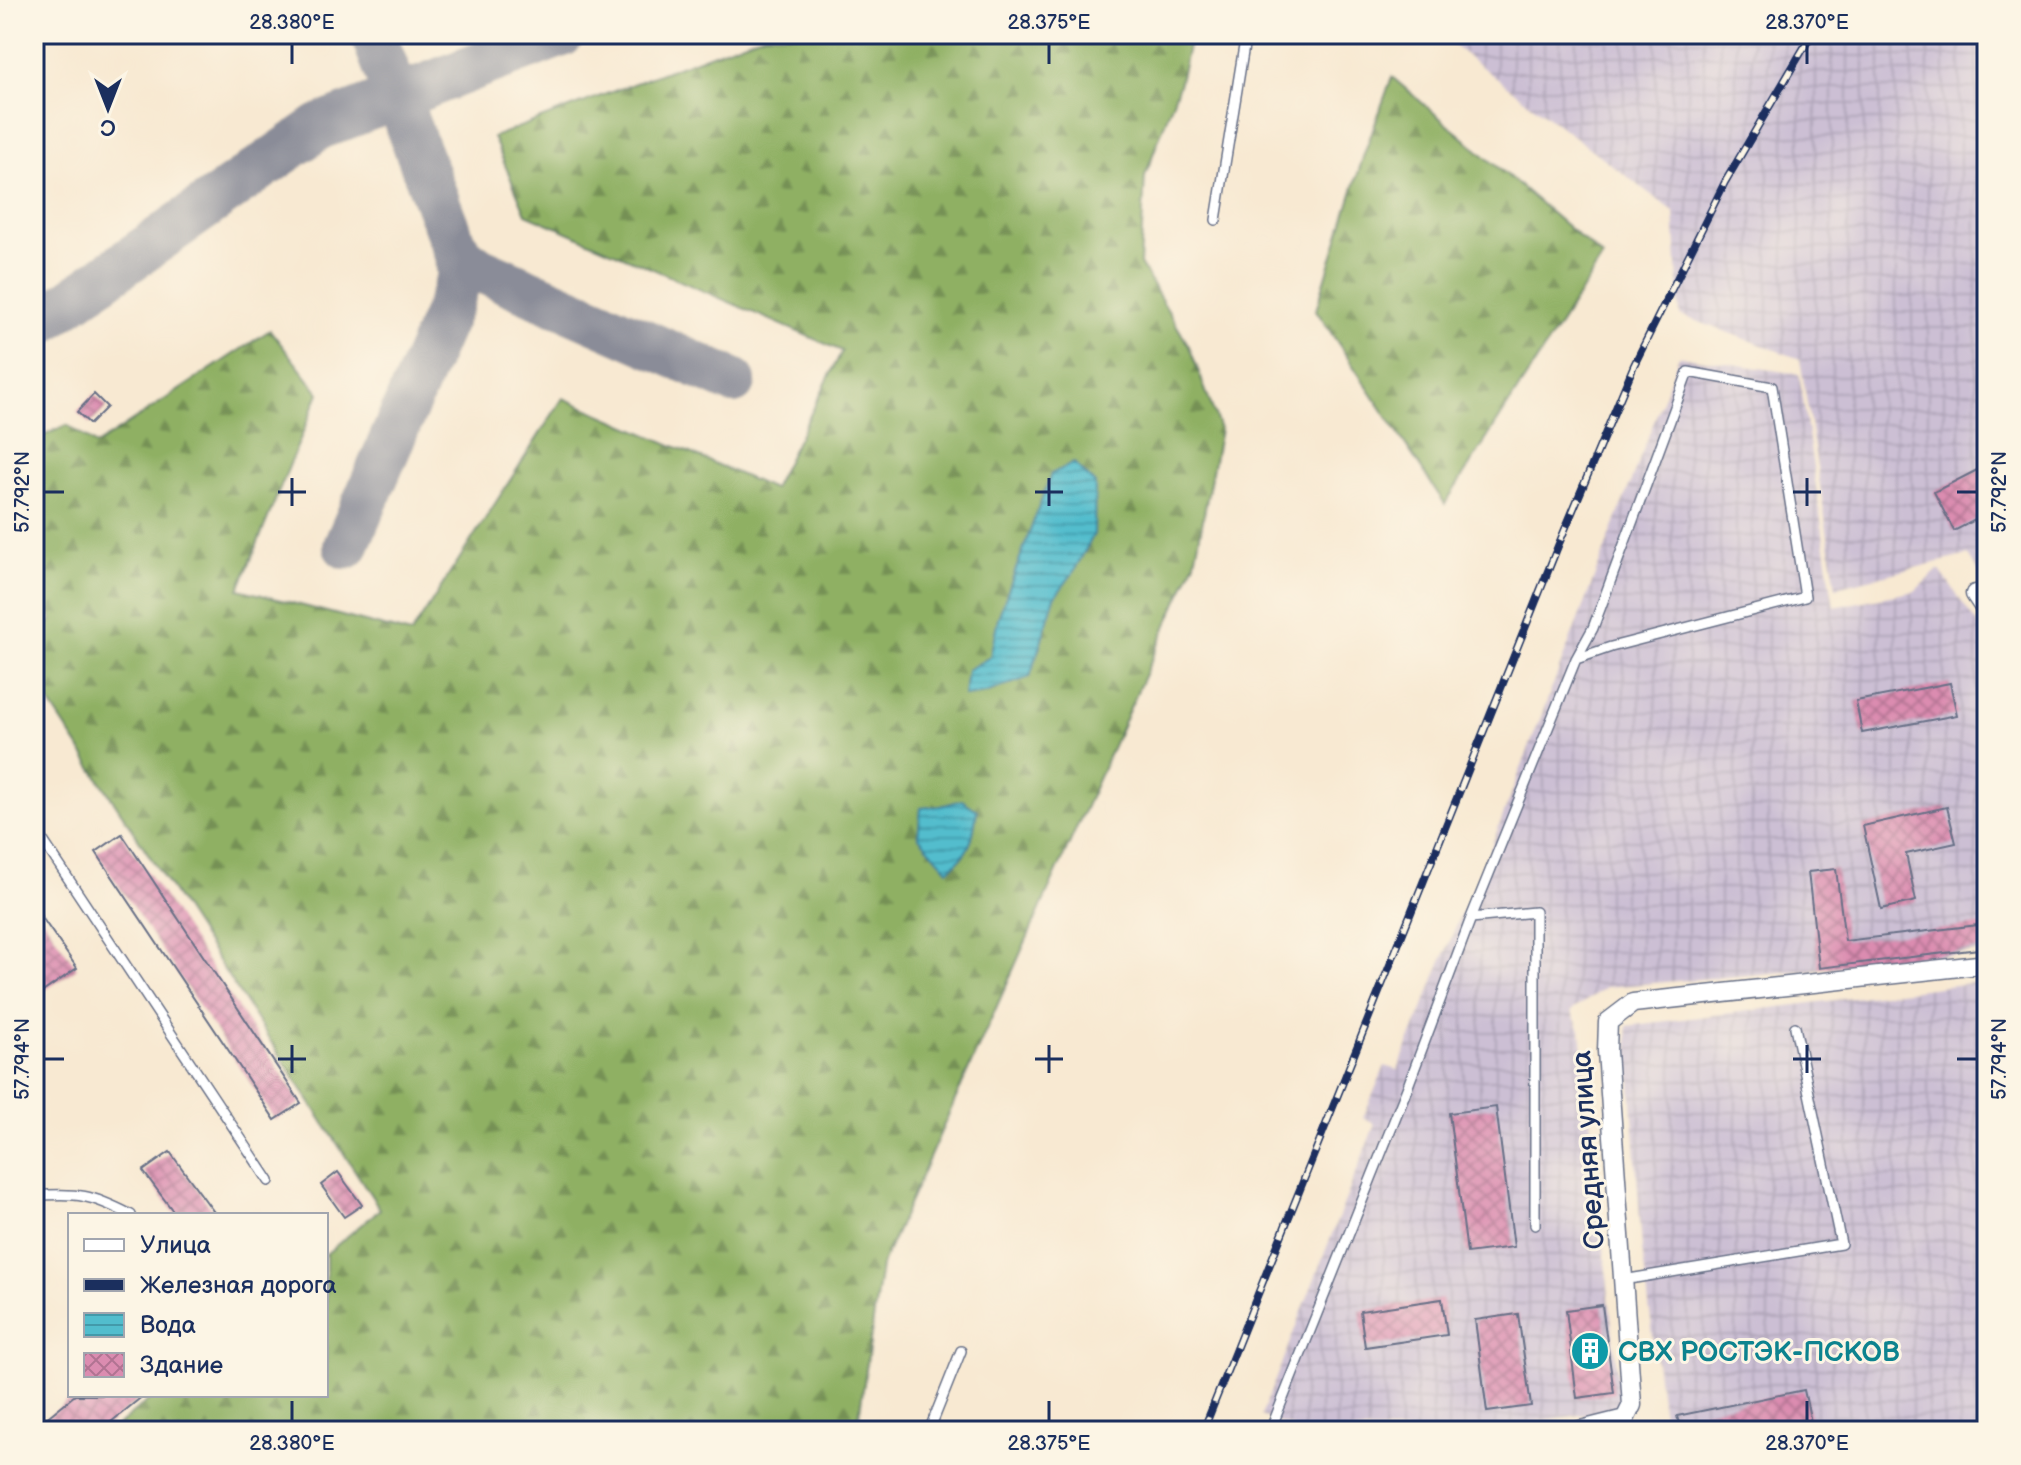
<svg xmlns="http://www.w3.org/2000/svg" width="2021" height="1465" font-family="'Balsamiq Sans',sans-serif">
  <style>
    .industrial { fill: url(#industrial-grid) }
    .forest { fill: url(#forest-firs); stroke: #557060; stroke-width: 2 }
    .water { fill: url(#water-rules); stroke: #367696; stroke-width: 2 }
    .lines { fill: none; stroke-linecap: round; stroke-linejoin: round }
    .taxiway { stroke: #8a8c98; stroke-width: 46 }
    .building { fill: url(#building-cross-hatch) }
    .service-casing { stroke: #687087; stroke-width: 12 }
    .minor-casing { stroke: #687087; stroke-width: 21 }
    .service { stroke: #fff; stroke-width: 9 }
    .minor { stroke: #fff; stroke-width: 18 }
    .rail-casing { stroke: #1b2f5e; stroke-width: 8 }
    .rail { stroke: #fcf5e5; stroke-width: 5; stroke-dasharray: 15; stroke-linecap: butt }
    .ticks { fill: none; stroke: #1b2f5e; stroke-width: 3 }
    .labels { text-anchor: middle; stroke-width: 6; stroke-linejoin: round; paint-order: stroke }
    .street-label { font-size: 28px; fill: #1b2f5e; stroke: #fcf5e5 }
    .culture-label { font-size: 28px; font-weight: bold; fill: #0d838f; stroke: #fcf5e5; text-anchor: start }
    .neatline { fill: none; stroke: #1b2f5e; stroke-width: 3 }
    .ticks-label { font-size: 20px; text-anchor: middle; fill: #1b2f5e }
  </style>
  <defs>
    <pattern id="industrial-grid" width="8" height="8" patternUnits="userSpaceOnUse" patternTransform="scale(2)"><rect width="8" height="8" fill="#ccbfd4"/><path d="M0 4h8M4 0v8" fill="none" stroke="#afa4b8"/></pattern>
    <pattern id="forest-firs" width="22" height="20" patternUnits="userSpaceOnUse" patternTransform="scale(2)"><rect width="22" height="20" fill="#8fb063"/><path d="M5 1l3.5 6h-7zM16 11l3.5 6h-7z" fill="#749055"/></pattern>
    <pattern id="water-rules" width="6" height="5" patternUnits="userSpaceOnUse" patternTransform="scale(2)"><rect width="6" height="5" fill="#52bdcd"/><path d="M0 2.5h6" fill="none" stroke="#439aaa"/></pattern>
    <pattern id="building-cross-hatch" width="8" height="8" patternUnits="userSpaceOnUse" patternTransform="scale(2)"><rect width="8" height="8" fill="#db8cb0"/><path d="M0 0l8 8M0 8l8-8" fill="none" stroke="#b17392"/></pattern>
  </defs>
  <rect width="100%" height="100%" fill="#fcf5e5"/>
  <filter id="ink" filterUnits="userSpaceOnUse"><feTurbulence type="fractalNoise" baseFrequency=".0125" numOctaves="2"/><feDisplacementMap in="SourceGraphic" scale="16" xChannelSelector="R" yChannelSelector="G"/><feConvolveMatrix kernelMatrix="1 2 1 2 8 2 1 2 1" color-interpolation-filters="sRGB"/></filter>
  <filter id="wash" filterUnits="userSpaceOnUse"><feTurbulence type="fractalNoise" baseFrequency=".006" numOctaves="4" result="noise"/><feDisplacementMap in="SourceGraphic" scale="32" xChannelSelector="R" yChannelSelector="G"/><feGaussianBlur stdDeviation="1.8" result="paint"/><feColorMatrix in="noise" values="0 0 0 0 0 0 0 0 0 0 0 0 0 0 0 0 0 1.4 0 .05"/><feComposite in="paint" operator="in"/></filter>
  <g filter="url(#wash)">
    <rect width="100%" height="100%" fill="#f8e9d2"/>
    <path class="industrial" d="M1438 34H1987V586L1968 555 1836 587 1800 359 1680 315 1674 212Z
      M1679 356 1799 374 1834 607 1915 591 1939 569 1987 638V951L1808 970 1606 987 1571 1011 1581 1032 1621 1409 1469 1431H1302L1261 1416 1375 1124 1363 1118 1385 1066 1398 1070 1460 916 1470 902Z
      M1987 981V1431H1635L1664 1424 1642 1249 1627 1026Z"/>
    <path class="forest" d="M764 34H1191L1179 85 1145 176 1140 264 1189 346 1220 429 1195 562 881 1266 857 1431H111L155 1395H326V1254L380 1209 34 679V636L52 620 34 584V440L67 425 96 445 270 330 319 393 239 589 411 634 563 398 773 489 842 351 526 214 493 137Z
      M1392 77 1603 257 1445 504 1316 310 1364 154Z"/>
    <path class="water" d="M1074 463 1095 484 1094 534 1073 573 1055 597 1030 677 985 693 964 696 967 670 990 657 998 618 1051 474Z
      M962 800 977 810C973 838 972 852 948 870L918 836 921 808 941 806Z"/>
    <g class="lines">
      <path class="taxiway" d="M454 246 464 258 479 269 733 381
        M34 327 319 127 562 34
        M346 546 451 302 460 276 457 254 373 34"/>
    </g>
    <g id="blocks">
      <path class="building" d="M94 394 107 407 90 424 77 412Z
        M1987 465V514L1954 531 1934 492Z
        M1950 683 1957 715 1862 733 1856 701Z
        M1947 807 1956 843 1906 854 1916 901 1881 909 1863 826Z
        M122 834 301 1103 275 1120 96 852Z
        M1836 869 1845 941 1987 924V948L1819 968 1808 872Z
        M34 906 77 968 34 998Z
        M1496 1107 1514 1247 1467 1253 1449 1113Z
        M170 1152 216 1215H176L143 1171Z
        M338 1172 362 1205 344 1217 321 1185Z
        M1442 1299 1447 1335 1365 1347 1360 1311Z
        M1602 1305 1614 1393 1577 1398 1566 1310Z
        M1518 1314 1531 1406 1487 1412 1475 1320Z
        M1804 1390 1813 1431H1681L1677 1416Z
        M75 1395H144L100 1431H34V1428Z"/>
    </g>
  </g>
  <g filter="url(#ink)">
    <use href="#blocks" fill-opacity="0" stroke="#687087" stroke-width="2"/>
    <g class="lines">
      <g class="service-casing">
        <path id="service" d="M1216 220 1244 46 1251 34
          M34 827 269 1181
          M1471 918 1576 659 1593 628 1688 372 1772 387 1805 597 1611 647 1576 659
          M34 1196C78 1192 92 1195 131 1215
          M1623 1280 1841 1244 1795 1027
          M929 1431 961 1351
          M1270 1431 1408 1086 1471 918 1535 912V1225"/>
      </g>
      <g class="minor-casing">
        <path id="minor" d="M1975 594 1987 612
          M1577 1431 1625 1419 1632 1405 1607 1051 1608 1022 1633 1003 1987 964"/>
      </g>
      <use href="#service" class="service"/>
      <use href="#minor" class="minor"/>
      <g class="rail-casing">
        <path id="rail" d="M1203 1431 1558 546 1634 365 1725 182 1812 34"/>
      </g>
      <use href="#rail" class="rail"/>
    </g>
  </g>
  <path class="ticks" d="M292 44V64M1049 44V64M1807 44V64M292 478V506M1049 478V506M1807 478V506M44 492H64M278 492H306M1035 492H1063M1793 492H1821M1957 492H1977M292 1045V1073M1049 1045V1073M1807 1045V1073M44 1059H64M278 1059H306M1035 1059H1063M1793 1059H1821M1957 1059H1977M292 1401V1421M1049 1401V1421M1807 1401V1421"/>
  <defs>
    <g id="building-disc" transform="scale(2)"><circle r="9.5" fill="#0f9aa8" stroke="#fcf5e5"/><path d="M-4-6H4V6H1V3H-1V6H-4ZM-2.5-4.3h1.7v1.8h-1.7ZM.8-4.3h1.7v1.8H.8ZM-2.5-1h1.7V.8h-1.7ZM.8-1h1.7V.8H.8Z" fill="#fff"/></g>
  </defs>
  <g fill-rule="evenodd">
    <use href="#building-disc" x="1590" y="1351"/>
  </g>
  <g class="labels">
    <g class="street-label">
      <text transform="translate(1587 1150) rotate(-94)" y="10">Средняя улица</text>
    </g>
    <g class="culture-label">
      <text x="1618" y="1361">СВХ РОСТЭК-ПСКОВ</text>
    </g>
  </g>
  <rect width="2021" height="1465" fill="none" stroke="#fcf5e5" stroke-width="88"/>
  <rect x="68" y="1213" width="260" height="184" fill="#fcf5e5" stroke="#a2a6af" stroke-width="2"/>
  <rect x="84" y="1239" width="40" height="12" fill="#ffffff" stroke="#a2a6af" stroke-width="2"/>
  <text x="140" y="1253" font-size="24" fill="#1b2f5e">Улица</text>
  <rect x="84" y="1279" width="40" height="12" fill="#1b2f5e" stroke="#a2a6af" stroke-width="2"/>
  <text x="140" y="1293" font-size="24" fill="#1b2f5e">Железная дорога</text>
  <rect x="84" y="1313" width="40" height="24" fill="url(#water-rules)" stroke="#a2a6af" stroke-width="2"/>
  <text x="140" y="1333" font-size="24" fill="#1b2f5e">Вода</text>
  <rect x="84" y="1353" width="40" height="24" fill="url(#building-cross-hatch)" stroke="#a2a6af" stroke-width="2"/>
  <text x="140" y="1373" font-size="24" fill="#1b2f5e">Здание</text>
  <g transform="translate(108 108) rotate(180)" stroke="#fcf5e5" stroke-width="6" paint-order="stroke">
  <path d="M0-6L14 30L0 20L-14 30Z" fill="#1b2f5e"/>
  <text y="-12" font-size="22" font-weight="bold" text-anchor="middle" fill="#1b2f5e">С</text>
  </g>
  <rect x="44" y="44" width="1933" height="1377" class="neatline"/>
  <g class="ticks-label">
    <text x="292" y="29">28.380°E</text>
    <text x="1049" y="29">28.375°E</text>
    <text x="1807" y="29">28.370°E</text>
    <text transform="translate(1999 492) rotate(-90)" y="7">57.792°N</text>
    <text transform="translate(22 492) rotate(-90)" y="7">57.792°N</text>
    <text transform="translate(1999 1059) rotate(-90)" y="7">57.794°N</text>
    <text transform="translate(22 1059) rotate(-90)" y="7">57.794°N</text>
    <text x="292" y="1450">28.380°E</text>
    <text x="1049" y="1450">28.375°E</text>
    <text x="1807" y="1450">28.370°E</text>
  </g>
</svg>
